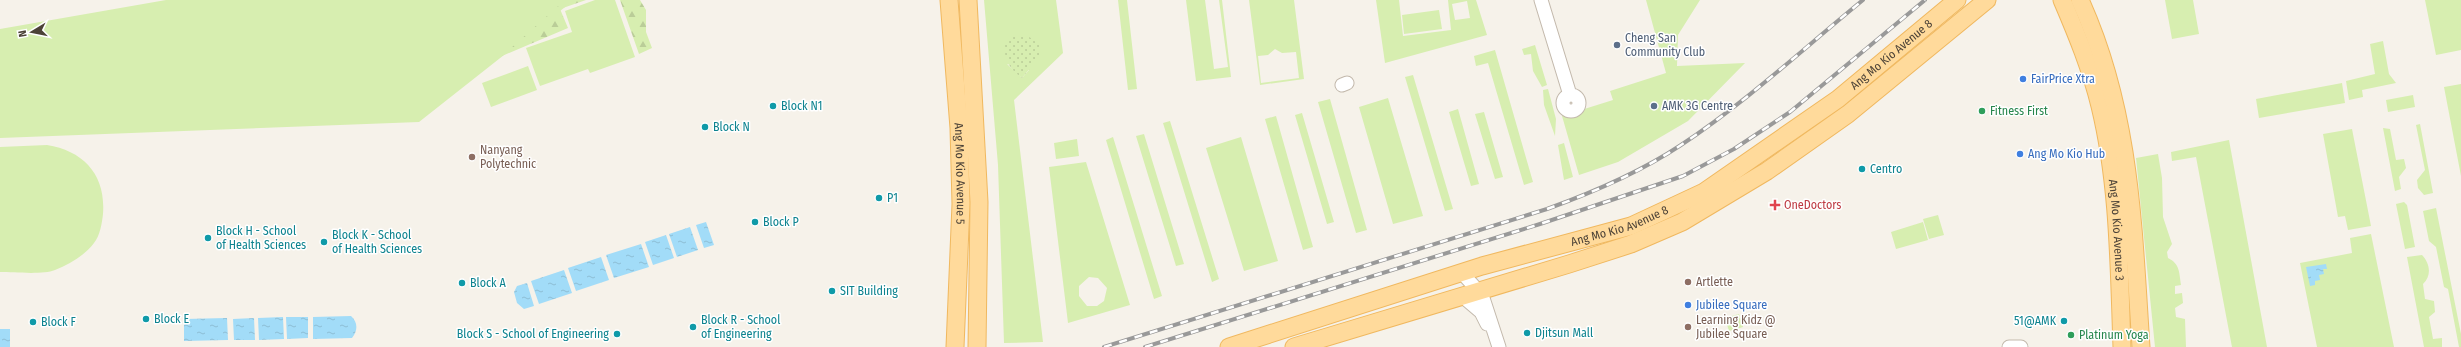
<svg xmlns="http://www.w3.org/2000/svg" width="2461" height="347" font-family="'Fira Sans Condensed',sans-serif">
  <style>
    .green { fill: #d7eeb0; fill-rule: evenodd }
    .forest { fill: url(#forest-firs) }
    .garden { fill: url(#garden-dots) }
    .water { fill: url(#water-ripples) }
    .lines { fill: none; stroke-linecap: round; stroke-linejoin: round }
    .minor-casing { stroke: #c3b9ac; stroke-width: 15 }
    .major-casing { stroke: #f0b85f; stroke-width: 19 }
    .minor { stroke: #fff; stroke-width: 13 }
    .major { stroke: #ffda9b; stroke-width: 17 }
    .rail-casing { stroke: #999; stroke-width: 4 }
    .rail { stroke: #fff; stroke-width: 2.5; stroke-dasharray: 8; stroke-linecap: butt }
    .service-dot { fill: #5c6f8a; stroke: #fff; stroke-width: 1.5 }
    .shop-dot { fill: #3f7fe0; stroke: #fff; stroke-width: 1.5 }
    .culture-dot { fill: #0f9aa8; stroke: #fff; stroke-width: 1.5 }
    .leisure-dot { fill: #2e9e5b; stroke: #fff; stroke-width: 1.5 }
    .education-dot { fill: #8d6e63; stroke: #fff; stroke-width: 1.5 }
    .health-dot { fill: #e0444e; stroke: #fff; stroke-width: 1.5 }
    .labels { text-anchor: middle; stroke-width: 3; stroke-linejoin: round; paint-order: stroke }
    .service-label { font-size: 12px; fill: #4e5e75; stroke: #fff; text-anchor: start }
    .street-label { font-size: 12px; fill: #4c4237; stroke: #fff }
    .shop-label { font-size: 12px; fill: #366cbe; stroke: #fff; text-anchor: start }
    .culture-label { font-size: 12px; fill: #0d838f; stroke: #fff; text-anchor: start }
    .leisure-label { font-size: 12px; fill: #27864d; stroke: #fff; text-anchor: start }
    .education-label { font-size: 12px; fill: #785e54; stroke: #fff; text-anchor: start }
    .health-label { font-size: 12px; fill: #be3a42; stroke: #fff; text-anchor: start }
  </style>
  <defs>
    <pattern id="forest-firs" width="22" height="20" patternUnits="userSpaceOnUse"><rect width="22" height="20" fill="#d7eeb0"/><path d="M5 1l3.5 6h-7zM16 11l3.5 6h-7z" fill="#bacd98"/></pattern>
    <pattern id="garden-dots" width="8" height="8" patternUnits="userSpaceOnUse"><rect width="8" height="8" fill="#d7eeb0"/><path d="M2 2h.1M6 6h.1" fill="none" stroke="#bacd98" stroke-width="1.8" stroke-linecap="round"/></pattern>
    <pattern id="water-ripples" width="26" height="14" patternUnits="userSpaceOnUse"><rect width="26" height="14" fill="#a2dcf8"/><path d="M2 4q2-2 4 0t4 0M15 11q2-2 4 0t4 0" fill="none" stroke="#8dbed5"/></pattern>
  </defs>
  <rect width="100%" height="100%" fill="#f6f2ea"/>
  <path class="green" d="M166 0H574L419 122 0 138V29Z
    M595 0H615L635 57 590 73 588 69 540 86 526 48 572 32 565 11Z
    M984 0H1056L1063 53 1014 100 1043 342 1004 343 998 165ZM1007 64 1029 70 1022 78Z
    M1118 0H1127L1137 89 1128 90Z
    M1186 0H1205L1214 69 1228 67 1219 0H1222L1231 77 1196 81Z
    M1249 0H1294L1304 79 1260 85ZM1275 49 1282 53 1296 52 1299 78 1261 83 1258 56 1268 55Z
    M1376 0H1399L1403 36 1451 30 1448 0H1476L1487 35 1385 63ZM1467 1 1470 18 1455 20 1452 4Z
    M1646 0H1700L1678 35 1677 66 1745 63 1688 121 1618 162 1579 175 1562 116 1613 100 1610 91 1666 73Z
    M2165 0H2193L2199 34 2172 39Z
    M2425 0H2461V50L2436 55Z
    M1439 10 1442 29 1404 34 1402 15Z
    M2383 41 2389 74 2396 83 2362 90 2363 97 2349 100 2346 81 2375 74 2370 44Z
    M1535 45 1547 85 1542 87 1533 71 1531 54 1524 55 1522 49Z
    M1495 50 1533 182 1524 185 1488 63 1476 66 1474 56Z
    M528 66 537 90 491 107 482 83Z
    M1413 75 1453 209 1445 211 1405 77Z
    M2342 83 2345 103 2259 118 2256 99Z
    M2461 84V176L2444 87Z
    M1548 89 1556 119 1555 136 1544 105 1543 90Z
    M2413 95 2415 107 2388 112 2386 100Z
    M1388 98 1423 216 1393 224 1359 107Z
    M1330 99 1367 230 1356 233 1318 102Z
    M1458 109 1479 184 1471 186 1449 112Z
    M1484 112 1503 177 1495 179 1475 114Z
    M1302 113 1334 222 1327 224 1295 115Z
    M1276 116 1313 247 1303 250 1265 119Z
    M1170 121 1219 279 1212 282 1163 123Z
    M2420 124 2433 193 2424 195 2418 188 2417 180 2425 170 2416 125Z
    M2383 128 2390 129 2396 160 2404 159 2406 168 2399 177 2401 189 2395 191Z
    M2352 129 2371 226 2348 230 2345 216 2338 217 2323 134Z
    M1144 134 1184 264 1176 266 1136 136Z
    M1113 137 1162 296 1154 299 1106 140Z
    M1241 137 1278 261 1244 271 1206 148Z
    M1077 139 1079 156 1056 159 1054 143Z
    M2229 140 2267 347H2232L2196 157 2172 161 2171 152Z
    M1564 143 1573 177 1564 180 1558 145Z
    M47 145C84 151 106 175 103 214 102 223 100 236 94 243 84 256 70 264 55 270 43 275 14 272 0 272V147Z
    M2158 154 2162 178 2163 217 2172 244 2167 252 2168 258C2180 264 2179 272 2181 285L2175 286V294L2182 293 2183 303 2175 308 2176 317 2185 319 2186 347H2155L2136 158Z
    M1086 162 1130 305 1068 323 1049 167ZM1089 277 1098 278 1107 288 1104 301 1097 306H1087L1079 296V286Z
    M2404 202 2407 205 2415 247 2405 249 2396 204Z
    M2436 208 2461 334V347H2459L2448 289 2444 287 2436 247 2429 241 2423 211Z
    M1938 215 1944 235 1929 239 1923 219Z
    M1923 222 1928 240 1896 249 1891 232Z
    M2371 234 2394 347H2317L2300 263 2352 253 2350 238Z
    M2422 255C2430 263 2432 276 2423 284L2425 299 2434 301 2435 312 2429 317 2433 339 2442 338V347H2424L2407 257Z
    M1739 314 1743 327 1729 331 1725 318Z"/>
  <path class="forest" d="M565 0H586L560 9 568 28 502 56Z
    M620 0H640L646 10V32L652 48 639 54Z"/>
  <path class="garden" d="M1018 36H1028L1041 46V55L1022 78C1010 69 1005 62 1004 46L1009 38Z"/>
  <path class="water" d="M706 222 714 245 704 248 696 225Z
    M690 227 698 250 677 257 669 234Z
    M666 235 674 258 653 265 645 242Z
    M641 244 649 267 614 278 606 255Z
    M601 257 609 280 576 291 568 268Z
    M2326 264 2327 269H2323L2324 274 2319 275 2320 280 2315 281V285L2310 286 2306 267Z
    M564 270 572 293 539 304 531 281Z
    M527 283 534 306 524 309 517 303 514 292 517 286Z
    M351 316C358 322 358 331 352 338L313 339V317Z
    M283 317 284 339 259 340 258 318Z
    M286 317H308V338L287 339Z
    M227 318 228 340 184 341V319Z
    M254 318 255 340H234L233 319Z
    M0 329H10V347H0Z"/>
  <g class="lines">
    <g class="minor-casing">
      <path id="minor" d="M1541 0 1570 95
        M1342 85 1347 83
        M1563 103a8 8 0 1 1 16 0a8 8 0 1 1-16 0Z
        M1462 273 1482 295 1499 347
        M1461 295 1481 312 1487 324
        M2009 347H2021"/>
    </g>
    <g class="major-casing">
      <g id="major">
        <path id="s1" d="M949 0 959 128 961 204 955 347"/>
        <path d="M968 0 979 202 977 347"/>
        <path id="s2" d="M2062 0C2077 35 2091 69 2100 106 2119 184 2119 267 2122 347"/>
        <path d="M2080 0C2131 112 2133 226 2141 347"/>
        <path id="s3" d="M1229 347 1482 266 1631 226 1704 192 1838 99 1957 0"/>
        <path d="M1294 347 1569 264 1631 244 1682 222 1767 171 1848 114 1987 0"/>
      </g>
    </g>
    <use href="#minor" class="minor"/>
    <use href="#major" class="major"/>
    <g class="rail-casing">
      <path id="rail" d="M1104 347 1547 209C1594 192 1639 173 1681 145 1745 103 1803 49 1863 0
        M1145 347 1540 224 1683 176 1734 149 1790 112 1925 0"/>
    </g>
    <use href="#rail" class="rail"/>
  </g>
  <g class="service-dot">
    <circle cx="1617" cy="45" r="4"/>
    <circle cx="1654" cy="106" r="4"/>
  </g>
  <g class="shop-dot">
    <circle cx="2023" cy="79" r="4"/>
    <circle cx="2020" cy="154" r="4"/>
    <circle cx="1688" cy="305" r="4"/>
  </g>
  <g class="culture-dot">
    <circle cx="773" cy="106" r="4"/>
    <circle cx="705" cy="127" r="4"/>
    <circle cx="1862" cy="169" r="4"/>
    <circle cx="879" cy="198" r="4"/>
    <circle cx="755" cy="222" r="4"/>
    <circle cx="208" cy="238" r="4"/>
    <circle cx="324" cy="242" r="4"/>
    <circle cx="462" cy="283" r="4"/>
    <circle cx="832" cy="291" r="4"/>
    <circle cx="146" cy="319" r="4"/>
    <circle cx="2064" cy="321" r="4"/>
    <circle cx="33" cy="322" r="4"/>
    <circle cx="693" cy="327" r="4"/>
    <circle cx="1527" cy="333" r="4"/>
    <circle cx="617" cy="334" r="4"/>
  </g>
  <g class="leisure-dot">
    <circle cx="1982" cy="111" r="4"/>
    <circle cx="2071" cy="335" r="4"/>
  </g>
  <g class="education-dot">
    <circle cx="472" cy="157" r="4"/>
    <circle cx="1688" cy="282" r="4"/>
    <circle cx="1688" cy="327" r="4"/>
  </g>
  <path class="health-dot" d="M1773 199h4v4h4v4h-4v4h-4v-4h-4v-4h4z"/>
  <g class="labels">
    <g class="service-label">
      <text x="1625" y="42">Cheng San<tspan x="1625" dy="14">Community Club</tspan></text>
      <text x="1662" y="110">AMK 3G Centre</text>
    </g>
    <g class="street-label">
      <text dy="4" stroke="none"><textPath href="#s3" startOffset="733">Ang Mo Kio Avenue 8</textPath></text>
      <text dy="4" stroke="none"><textPath href="#s1" startOffset="174">Ang Mo Kio Avenue 5</textPath></text>
      <text dy="4" stroke="none"><textPath href="#s3" startOffset="409">Ang Mo Kio Avenue 8</textPath></text>
      <text dy="4" stroke="none"><textPath href="#s2" startOffset="238">Ang Mo Kio Avenue 3</textPath></text>
    </g>
    <g class="shop-label">
      <text x="2031" y="83">FairPrice Xtra</text>
      <text x="2028" y="158">Ang Mo Kio Hub</text>
      <text x="1696" y="309">Jubilee Square</text>
    </g>
    <g class="culture-label">
      <text x="781" y="110">Block N1</text>
      <text x="713" y="131">Block N</text>
      <text x="1870" y="173">Centro</text>
      <text x="887" y="202">P1</text>
      <text x="763" y="226">Block P</text>
      <text x="216" y="235">Block H - School<tspan x="216" dy="14">of Health Sciences</tspan></text>
      <text x="332" y="239">Block K - School<tspan x="332" dy="14">of Health Sciences</tspan></text>
      <text x="470" y="287">Block A</text>
      <text x="840" y="295">SIT Building</text>
      <text x="154" y="323">Block E</text>
      <text x="701" y="324">Block R - School<tspan x="701" dy="14">of Engineering</tspan></text>
      <text x="2056" y="325" text-anchor="end">51@AMK</text>
      <text x="41" y="326">Block F</text>
      <text x="1535" y="337">Djitsun Mall</text>
      <text x="609" y="338" text-anchor="end">Block S - School of Engineering</text>
    </g>
    <g class="leisure-label">
      <text x="1990" y="115">Fitness First</text>
      <text x="2079" y="339">Platinum Yoga</text>
    </g>
    <g class="education-label">
      <text x="480" y="154">Nanyang<tspan x="480" dy="14">Polytechnic</tspan></text>
      <text x="1696" y="286">Artlette</text>
      <text x="1696" y="324">Learning Kidz @<tspan x="1696" dy="14">Jubilee Square</tspan></text>
    </g>
    <g class="health-label">
      <text x="1784" y="209">OneDoctors</text>
    </g>
  </g>
  <g transform="translate(32 32) rotate(260)" stroke="#ffffff" stroke-width="3" paint-order="stroke">
  <path d="M0-3L7 15L0 10L-7 15Z" fill="#4c4237"/>
  <text y="-6" font-size="11" font-weight="bold" text-anchor="middle" fill="#4c4237">N</text>
  </g>
</svg>
